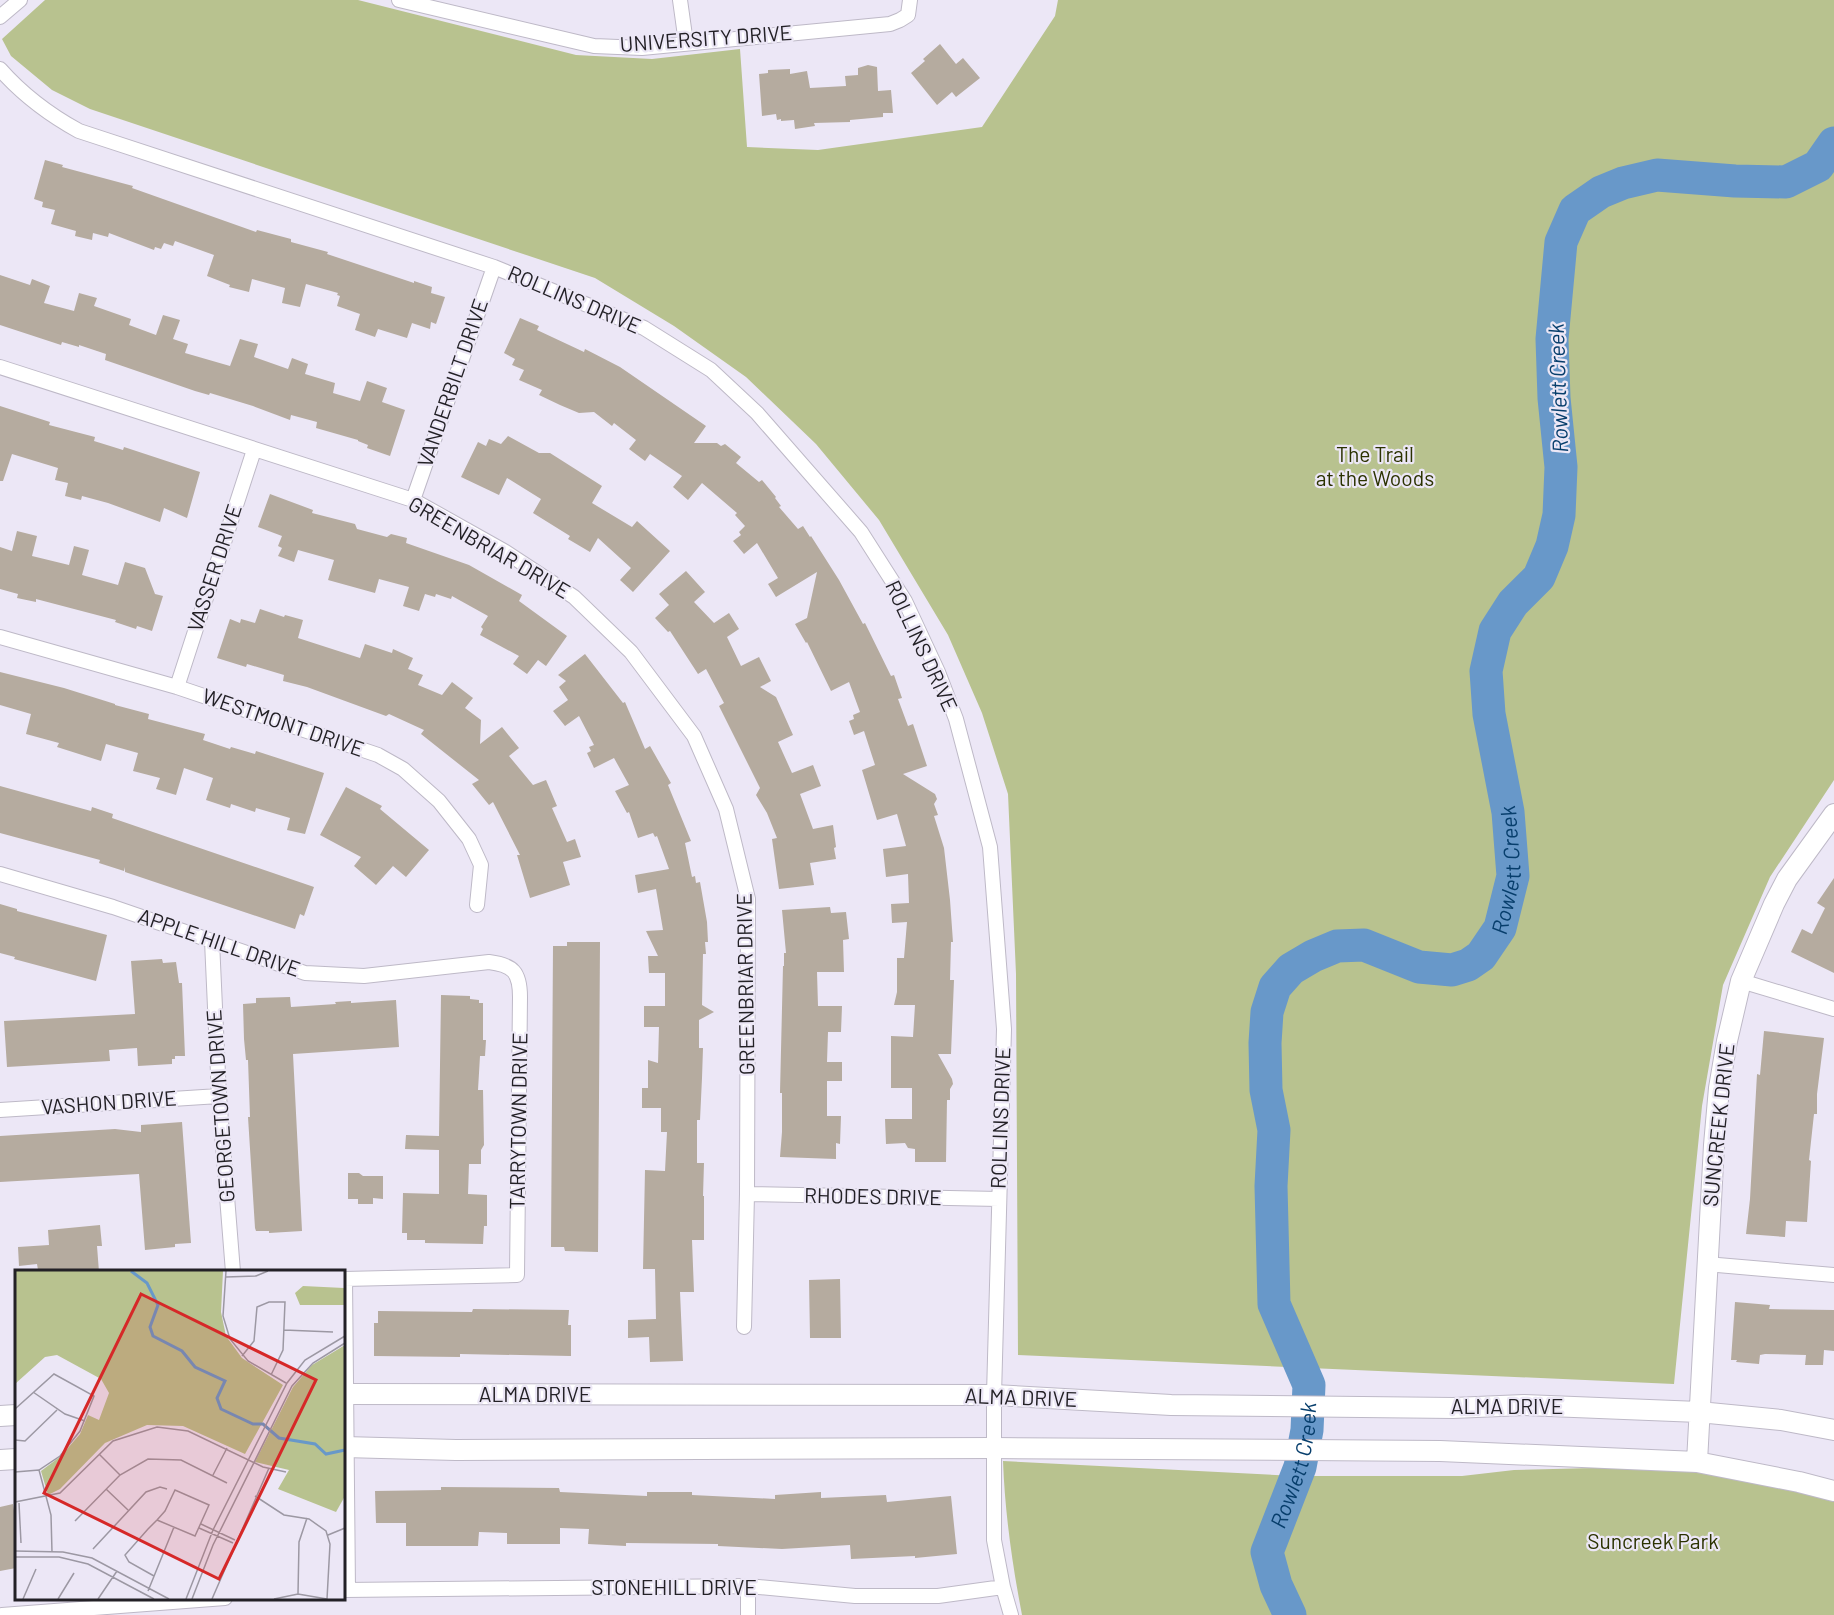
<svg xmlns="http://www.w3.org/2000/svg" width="1834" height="1615" font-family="Barlow,sans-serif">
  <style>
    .green { fill: #b8c28f }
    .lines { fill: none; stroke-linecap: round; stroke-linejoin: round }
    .river { stroke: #6898c9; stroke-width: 33 }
    .building { fill: #b5ab9f }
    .street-casing { stroke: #beb9c7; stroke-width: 16 }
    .secondary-casing { stroke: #beb9c7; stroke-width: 22 }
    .street { stroke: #fff; stroke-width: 14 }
    .secondary { stroke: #fff; stroke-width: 20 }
    .labels { text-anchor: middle; stroke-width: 4.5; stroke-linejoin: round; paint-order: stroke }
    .street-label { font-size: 21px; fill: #232126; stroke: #ece7f6 }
    .park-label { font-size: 21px; fill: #2b3200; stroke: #ece7f6 }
    .water-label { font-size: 22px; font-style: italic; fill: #073e6c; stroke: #ece7f6 }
    .inset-river { fill: none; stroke: #6898c9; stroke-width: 3 }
    .inset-road { fill: none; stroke: #9c98a3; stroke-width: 1.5 }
    .view { fill: #d62828; fill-opacity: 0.15; stroke: #d62828; stroke-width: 3 }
    .inset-edge { fill: none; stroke: #232126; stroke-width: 3 }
  </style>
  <rect width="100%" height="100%" fill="#ece7f6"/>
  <path class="green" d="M45 0H358L576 55 652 59 740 49 747 147 818 150 982 127 1055 16 1058 0H1834V780L1770 877 1723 985 1702 1106 1674 1384 1018 1355 1016 974 1008 794 982 713 948 635 879 520 816 444 746 377 674 326 595 278 90 109 52 90 11 56 2 39Z
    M1003 1461 1296 1476H1462L1514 1470 1632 1467 1698 1469 1834 1496V1615H1022C1012 1563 1005 1513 1003 1461Z"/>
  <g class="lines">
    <path class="river" id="s1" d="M1290 1615 1276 1585 1267 1552 1300 1467 1307 1430 1309 1385 1274 1304 1271 1186 1274 1130 1266 1090 1265 1043 1267 1012 1275 987 1291 969 1313 956 1337 946 1364 945 1419 967 1452 970 1468 965 1481 956 1500 928 1513 876 1508 812 1489 714 1486 671 1495 631 1513 603 1539 577 1552 546 1559 515 1561 467 1554 398 1552 339 1561 242 1575 210 1601 192 1623 183 1657 175 1735 181 1786 182 1818 166 1834 143"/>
  </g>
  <path class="building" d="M940 44 956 64 963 58 980 78 956 97 952 92 937 105 911 73 925 61 923 59Z
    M868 65 877 67 878 91 891 90 893 113H883V117L850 120V122L814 123 815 126 795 129 794 120 781 121V119L777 120 776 114 762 116 759 74 768 73V70L790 69V74L807 71 810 88 846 86 845 76 858 75V68Z
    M45 160 63 165 62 167 133 186 132 188 256 232 257 230 291 239V242L328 252 327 254 414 283V281L432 287 431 293 445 297 436 324 431 322 430 329 412 323 407 338 378 329 375 337 355 330 360 314 337 306 340 296 337 295 338 293 306 284 300 307 282 303 285 288 252 279 249 292 229 287 230 285 207 276 214 255 175 241 173 246 164 243 161 249 155 247 154 250 109 233 108 237 93 233 92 240 75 236 76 231 51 224 55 210 42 207 43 202 34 199Z
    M0 275 30 285 32 279 50 286 44 303 74 311 79 293 97 298 94 306 131 319 129 325 156 335 163 315 180 320 173 339 188 344 185 353 230 366 240 339 258 344 254 357 288 369 292 358 308 364 305 374 335 383 333 393 360 401 367 381 387 388 382 402 405 410 390 456 367 448 368 445 358 441V440L316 428 317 422 291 415 290 420 253 406 210 393 209 395 195 391 105 360 106 354 79 345V347L62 342 61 345 0 325Z
    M520 318 539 326 537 330 584 352 585 349 620 367 706 426 694 443H717L721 446 725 444 741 457 736 463 759 482 762 480 776 497 775 498 781 506 779 507 798 529 803 526 810 537 811 536 839 580 863 624 865 623 891 676 894 675 902 698 898 699 908 726 913 724 927 766 903 774 935 794 937 799 934 804 938 815 934 816 944 848 950 900 953 942H951L950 980H954L951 1054H938L952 1079 953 1084 950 1089V1100H947L946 1162H915V1149L908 1148 905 1143 886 1144 885 1119H912V1088H891V1036L913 1037 915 1005H894L897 992V958H904L907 922 892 923 891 904 909 903 908 874 886 877 883 849 906 846 897 814 877 820 862 770 875 765 864 731 854 735 849 721 854 719 853 715 860 712 849 682 831 691 807 642 806 643 795 624 807 618 817 572 776 597 768 584 778 578 757 543 744 554 733 541 741 535 739 532 745 526 735 515 737 513 702 483 688 500 673 487 682 476 650 454 645 461 629 449 636 440 614 423 612 426 594 412 579 413 560 405 539 395 542 390 519 380 524 370 512 365 515 359 504 353Z
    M0 406 50 422 49 425 95 437 94 441 123 450 124 447 200 472 187 518 164 508 160 522 108 503 82 496 81 500 65 496 68 483 55 480 58 468 12 454 3 481H0Z
    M508 436 539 453H550L602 486 592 503 632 527 637 521 670 551 633 592 620 580 631 568 598 538 590 552 568 539 570 536 533 513 541 499 507 478 499 495 461 477 478 442 486 446 489 439 501 444Z
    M270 494 313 510 312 513 355 524 357 529 387 537 391 534 407 538 406 543 469 565 522 595 519 601 567 636 546 666 538 660 527 674 513 664 519 656 480 635 483 629 481 627 488 616 452 596 451 599 436 594 435 597 425 594 419 611 403 606 409 587 379 579 375 593 328 580 334 560 298 550 294 562 278 556 282 548 278 546 282 536 258 527Z
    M17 531 37 536 32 556 69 565 74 546 89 550 82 575 118 585 125 562 145 568 155 594 163 596 152 631 137 626 136 629 115 622 116 620 36 599V602L17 598 18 594 0 589V547L12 551Z
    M686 571 705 592 694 602 714 623 729 613 739 629 727 637 741 666 759 657 771 681 760 687 776 697 793 735 778 742 792 773 813 765 821 786 800 794 813 829 833 825 836 847 834 848 836 859 810 863 814 885 779 889 772 839 777 838 767 813 756 795 760 788 719 706 724 703 706 669 698 674 670 631 668 632 655 618 669 605 659 594Z
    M260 609 284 617 285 615 303 620 298 638 360 658 365 644 392 653 393 649 413 658 408 669 423 675 418 685 442 695 452 682 473 698 465 708 481 720 480 744 502 727 519 748 509 756 533 785 546 780 557 806 552 808 567 842 575 839 581 857 563 862 570 885 530 898 517 855H520L493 802 489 805 472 784 479 780 421 734 424 730 389 714 386 716 307 687 283 681 284 675 247 664 246 667 217 658 230 619 240 623 241 619 255 623Z
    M585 654 623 703 625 702 645 749 650 746 671 783 668 785 691 841 685 843 692 877 695 876 696 883 700 882 707 922 708 942H705L706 954H703L702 1005 714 1012 699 1020V1048H703L702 1078 700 1120H697V1163H704L703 1196H704V1240H692L694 1292H680L683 1361 650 1362 649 1337 628 1338V1320L656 1319 655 1269H643L645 1170 665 1171 667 1132H661V1108H642V1088H648V1060L658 1063 659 1027H644V1006H665V973H649L648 956H658L646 931 663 930 656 889 638 893 635 875 669 869 657 836 655 837 653 833 638 838 629 812 627 813 615 791 629 785 614 758 594 768 587 753 591 751 589 747 594 745 579 716 565 726 553 711 568 700 559 687 566 681 558 675Z
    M0 672 64 688 115 704V705L149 714 148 719 205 734 203 740 230 749 231 747 255 754 256 751 324 773 305 834 287 830 290 818 256 808 255 812 231 804 230 808 206 800 213 778 184 768 176 795 156 789 160 778 133 771 138 753 106 744 101 761 57 747 59 743 26 734 31 714 0 705Z
    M0 786 91 811 92 807 113 814 112 818 314 887 304 916 300 914 295 929 125 872V867L124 871 99 863 100 860 0 833Z
    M346 787 382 806 380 809 429 850 406 877 393 866 376 885 354 866 361 857 320 835Z
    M1834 878V973L1791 952 1802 929 1812 934 1825 908 1817 903Z
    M0 904 17 909V911L107 935 96 981 14 959 15 957 0 953Z
    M830 907 831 913 846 912 849 939 843 940 844 972H817L818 1006H842L841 1032H828L827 1062H842V1081H827V1116H841L840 1144 836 1143V1159L780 1157 782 1132V1093H780L783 966H784V953H786L782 910Z
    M567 942H600L598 1252 565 1251 564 1247H551L553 946H567Z
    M162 959 163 963 176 962 179 983H182L185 1056H175V1059H172V1064L138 1066 137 1048 109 1050 110 1061 7 1067 4 1021 135 1014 131 961Z
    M441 995 470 996V999L479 1000V1003H483V1040H486L485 1056H480L478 1090H483L484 1145 481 1150V1164H469L468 1194 487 1195V1226H484L483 1244 425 1243V1240H407V1233H402L403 1193 439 1194V1150L405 1149 406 1135 439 1136Z
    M290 997 291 1007 336 1004 335 1002 351 1001V1003L396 1000 399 1047 293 1054 302 1231 269 1233V1231H256L255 1228 248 1117H250L248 1060H246L244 1039 243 1004 256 1003V998Z
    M1764 1031 1824 1038 1817 1094V1114H1814L1809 1160 1811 1161 1807 1222 1786 1221 1785 1237 1746 1234 1750 1199 1757 1074 1760 1075Z
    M182 1122 191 1243 175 1244V1247L145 1250 139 1174 0 1182V1136L115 1129 141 1132V1125Z
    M348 1173H359L363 1176H383V1199L373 1198V1204H358V1199H348Z
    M100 1225 102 1246H97L99 1272H49V1270H38L37 1264 19 1266 18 1247 49 1245 48 1230Z
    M840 1279 841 1338H810L809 1280Z
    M1735 1302 1770 1305 1769 1309 1834 1310V1351L1824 1350 1823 1365H1805L1806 1355 1765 1354 1760 1355 1759 1364 1736 1362 1737 1360H1731Z
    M473 1309 569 1310 568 1325H571V1356L460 1354V1357L374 1356V1323H378V1311L472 1312Z
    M441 1487 559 1488 560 1492 647 1496V1492H692V1495L775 1499V1495L821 1492V1498L886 1495 887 1502 951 1496 957 1554 915 1558V1556L851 1559 850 1545 782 1549 718 1546V1544L626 1543V1546L588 1544 589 1529 560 1528V1544H507V1533L479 1532 478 1546H406V1523H376L375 1491 441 1490Z
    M13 1504 16 1524V1568L0 1571V1507Z"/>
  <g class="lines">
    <g class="street-casing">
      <path id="street" d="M399 0 594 46 642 48 890 24 900 20 908 15 910 0
        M680 0 686 43
        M0 17 20 0
        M0 69C22 94 50 115 79 131L494 267 644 328 711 370 757 413 861 532 905 601 938 672 956 719 990 847 1004 1029 994 1395V1540L1003 1587 1011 1615
        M0 367 413 500 504 551 574 597 631 652 694 736 726 809 748 899 747 1194 744 1327
        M413 500 494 267
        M0 637 177 687 378 755 403 769 439 801 469 839 481 865 477 905
        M177 687 254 450
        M0 874 113 907 305 973 364 976 489 962C513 965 520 972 520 997L517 1275 344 1279
        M212 941 219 1096 233 1272
        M1741 981 1834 1009
        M0 1110 219 1096
        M747 1194 999 1199
        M1706 1264 1834 1275
        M345 1279 348 1590
        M344 1590 748 1586 855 1596H938L1003 1587
        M2 1615 225 1598
        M748 1615V1586"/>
    </g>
    <g class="secondary-casing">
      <path id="secondary" d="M344 1394 994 1395 1171 1405 1453 1408 1524 1405 1699 1412 1781 1420 1834 1430
        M0 1416 16 1415
        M344 1447 456 1450 994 1448 1440 1451 1697 1462 1799 1482 1834 1491
        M0 1460 16 1459
        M1697 1462 1714 1145 1719 1088 1727 1041 1741 981 1774 904 1787 879 1834 814"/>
    </g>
    <use href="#street" class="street"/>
    <use href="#secondary" class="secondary"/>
  </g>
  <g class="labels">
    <g class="street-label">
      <text transform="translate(706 39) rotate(-4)" y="7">UNIVERSITY DRIVE</text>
      <text transform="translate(574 300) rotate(23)" y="7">ROLLINS DRIVE</text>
      <text transform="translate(453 383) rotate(-71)" y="7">VANDERBILT DRIVE</text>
      <text transform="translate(489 548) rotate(30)" y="7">GREENBRIAR DRIVE</text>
      <text transform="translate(215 568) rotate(-72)" y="7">VASSER DRIVE</text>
      <text transform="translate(921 646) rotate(65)" y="7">ROLLINS DRIVE</text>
      <text transform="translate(283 723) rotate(19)" y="7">WESTMONT DRIVE</text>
      <text transform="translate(219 943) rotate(19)" y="7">APPLE HILL DRIVE</text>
      <text transform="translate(746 984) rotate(-91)" y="7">GREENBRIAR DRIVE</text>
      <text transform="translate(109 1103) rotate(-4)" y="7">VASHON DRIVE</text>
      <text transform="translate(221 1106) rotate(-94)" y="7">GEORGETOWN DRIVE</text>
      <text transform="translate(1001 1118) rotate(-88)" y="7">ROLLINS DRIVE</text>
      <text transform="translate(519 1121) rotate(-89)" y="7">TARRYTOWN DRIVE</text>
      <text transform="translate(1719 1125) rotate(-84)" y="7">SUNCREEK DRIVE</text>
      <text transform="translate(873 1197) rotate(1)" y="7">RHODES DRIVE</text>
      <text x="535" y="1402">ALMA DRIVE</text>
      <text transform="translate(1021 1398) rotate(2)" y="7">ALMA DRIVE</text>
      <text x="1507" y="1414">ALMA DRIVE</text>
      <text x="674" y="1595">STONEHILL DRIVE</text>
    </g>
    <g class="park-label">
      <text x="1375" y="462">The Trail<tspan x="1375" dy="24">at the Woods</tspan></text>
      <text x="1653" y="1549">Suncreek Park</text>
    </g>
    <g class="water-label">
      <text transform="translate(1558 388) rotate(-92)" y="8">Rowlett Creek</text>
      <text dy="8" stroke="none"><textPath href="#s1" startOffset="969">Rowlett Creek</textPath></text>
      <text dy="8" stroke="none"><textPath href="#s1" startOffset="159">Rowlett Creek</textPath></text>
    </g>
  </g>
  <g transform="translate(15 1270)">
    <rect width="330" height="330" fill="#ece7f6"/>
    <path d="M0 1H208L206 42 211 66 227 88 268 115 230 184 168 156 132 155 90 173 45 219 33 225 26 201 46 186 65 164 73 145 84 150 94 123 86 109 42 85 30 87 0 114ZM288 16 329 18 330 35H285L280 23ZM330 75V226L321 242 263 219 274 200 240 192 278 117 297 95Z" fill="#b8c28f"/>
    <path class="inset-river" d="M116 1 132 13 143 35 135 57 138 66 167 81 180 97 210 111 202 128 206 139 238 154H248L264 168 300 174 311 184 330 180"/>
    <path class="inset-road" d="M211 1 208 46 215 69 233 91 271 113M211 7 241 6 253 1M269 60 318 62M227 86 239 71 242 37 254 32H270L268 80 256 105M18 122 50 144 70 151M0 139 39 104 79 126 65 161 45 186 24 200 0 202M0 170 10 171 42 140M84 184 105 205M24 200 36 245 37 282M198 205 212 178M91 219 113 240M240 226 269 245 294 249 311 261 315 274 312 329M0 232 45 223 98 171 142 157 173 161 248 197 271 202M4 233 6 273M60 251 105 205 133 189 166 190 212 213M186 254 220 270M184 258 218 273M313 265 330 258M78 279 131 222 145 217 152 219M0 281 48 282 77 288 154 329M0 287H44L73 294 139 329M139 306 114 292 110 285 133 259 142 250 150 241 160 220 194 235 180 266 142 250M133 321 159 257M283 324 284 272 292 248M8 329 21 299M43 329 59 303M83 329 102 301M171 329 198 260 272 113 290 90 330 66M177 329 198 275 277 116 298 93 330 73M197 329 254 198M259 329 283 324 312 329"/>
    <path class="view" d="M126 24 301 110 204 309 29 223Z"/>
    <rect width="330" height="330" class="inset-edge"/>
  </g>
</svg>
